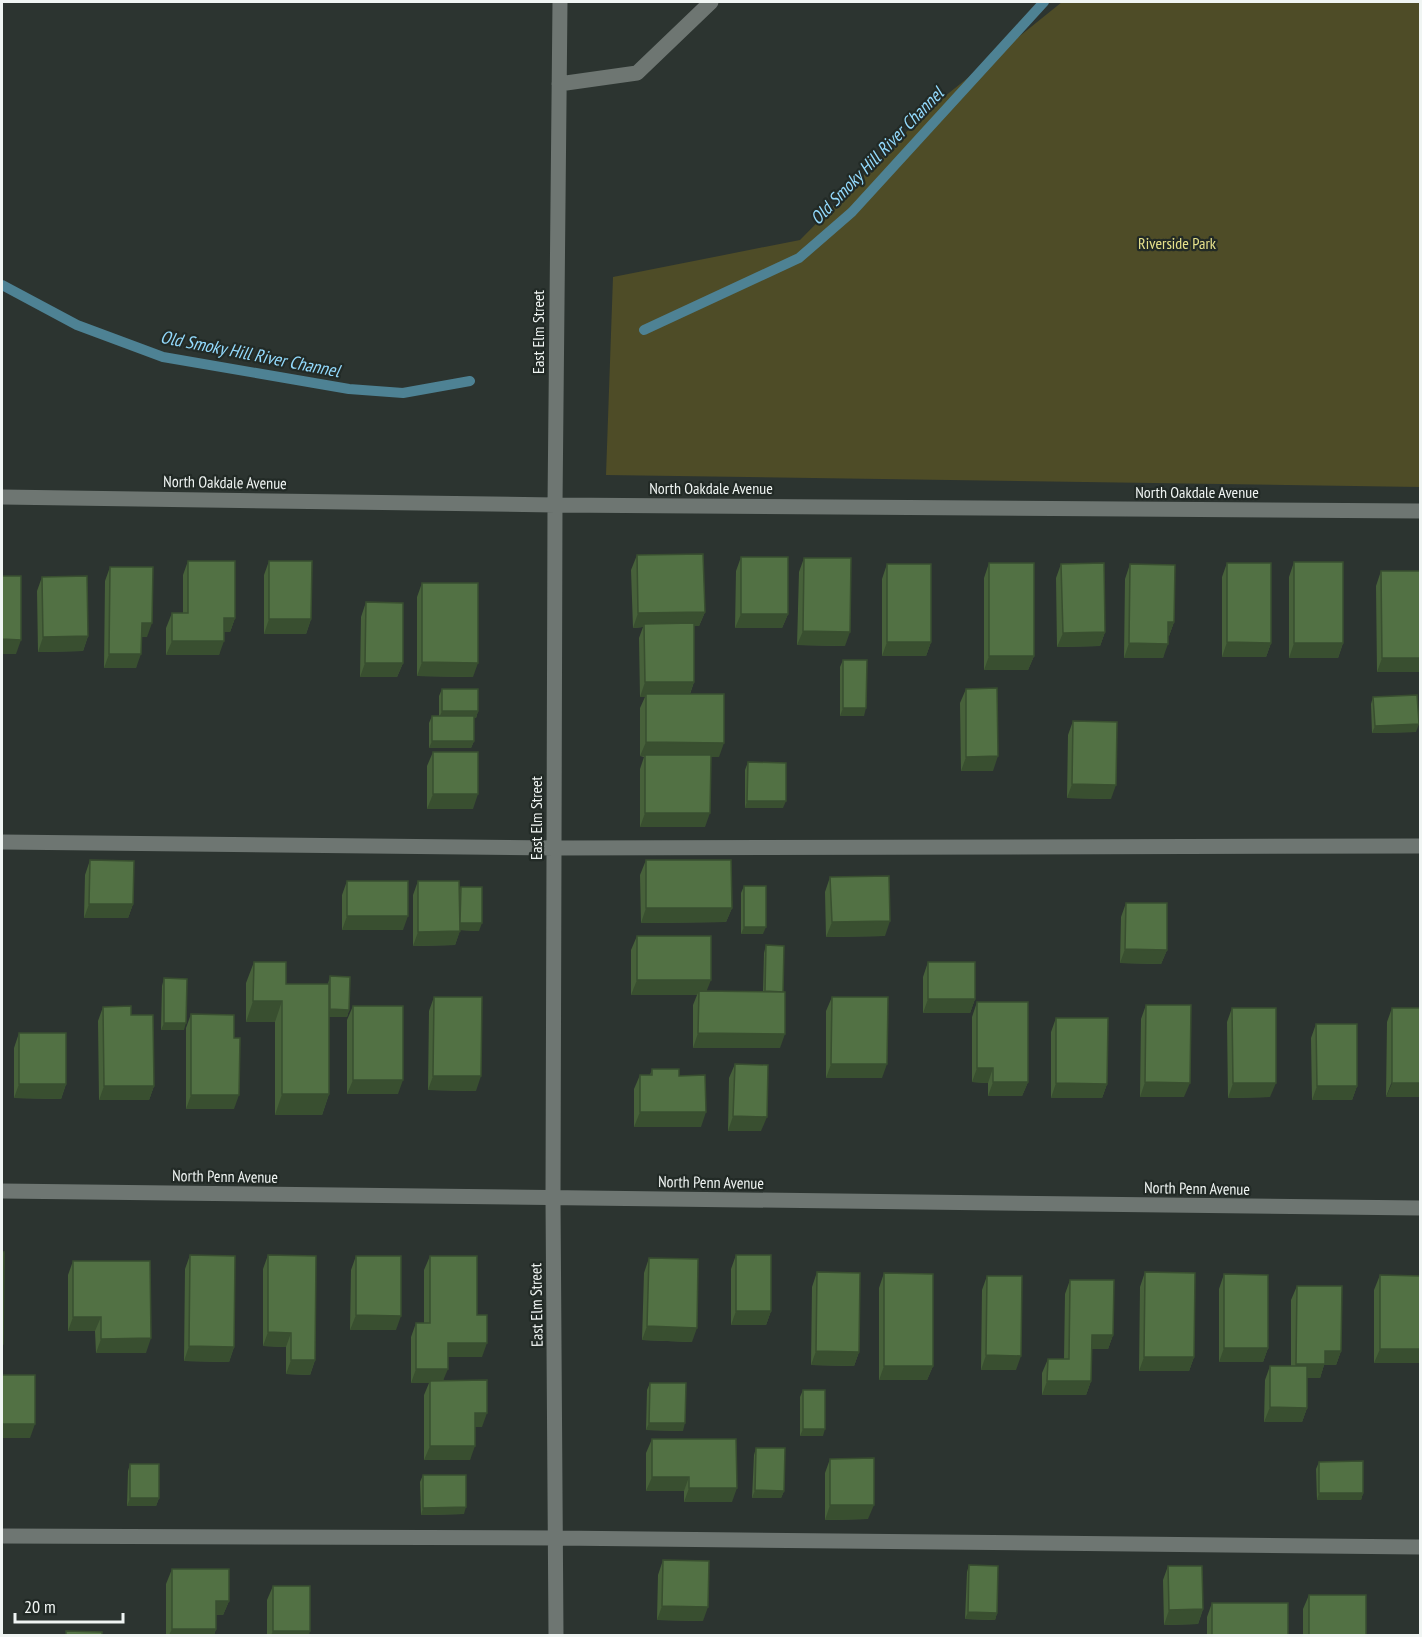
<svg xmlns="http://www.w3.org/2000/svg" width="1422" height="1637" font-family="'PT Sans Narrow',sans-serif">
  <style>
    .green { fill: #4e4c27 }
    .lines { fill: none; stroke-linecap: round; stroke-linejoin: round }
    .stream { stroke: #4e8294; stroke-width: 10 }
    .minor { stroke: #6e7672; stroke-width: 15 }
    .wall { fill: #47613a }
    .shaded-wall { fill: #394f30 }
    .building { fill: #527144; stroke: #394f30; stroke-width: 1.5 }
    .labels { text-anchor: middle; stroke-width: 4.5; stroke-linejoin: round; paint-order: stroke }
    .park-label { font-size: 16px; fill: #e6e18b; stroke: #222a26 }
    .street-label { font-size: 16px; fill: #f0f5f3; stroke: #222a26 }
    .water-label { font-size: 18px; font-style: italic; fill: #93dafd; stroke: #222a26 }
  </style>
  <rect width="100%" height="100%" fill="#2c3430"/>
  <path class="green" d="M1062 2H1420V487L606 475 613 277 800 240 929 109Z"/>
  <g class="lines">
    <path class="stream" d="M2 285 77 325 163 357 349 389 403 393 470 381
      M644 330 799 258 852 212 1044 2"/>
    <path class="minor" d="M559 84 637 73 711 2
      M2 497 555 505 1420 511
      M2 842 554 848 1420 846
      M2 1191 1420 1208
      M2 1536 556 1538 1420 1547
      M556 1636 553 1199 555 505 560 2"/>
  </g>
  <path class="wall" d="M637 555 705 612 699 626H694V682L690 694 719 757H711L705 827H640V769L644 757 640 756V708L645 697H640L639 638 643 627 633 628 631 570Z
    M741 557 788 614 782 628H735L736 571Z
    M804 558 845 646 797 645 799 572Z
    M188 561 235 618 230 632H224L219 655H166V628L172 613H183V575Z
    M269 561 311 619 306 634H264V575Z
    M1294 562 1343 643 1338 658H1289V577Z
    M989 563 1034 656 1028 670H984V578Z
    M1227 563 1271 643 1266 657H1222V577Z
    M887 564 931 642 926 656H882V579Z
    M1061 564 1105 632 1100 646 1057 647 1056 578Z
    M1130 564 1174 622 1169 636H1168L1163 658H1124L1125 579Z
    M110 567 147 637H142L136 668H104L105 581Z
    M1381 571 1420 672H1377L1376 586Z
    M42 577 88 636 83 651 38 652 37 591Z
    M422 583 473 677 417 676V597Z
    M366 602 403 663 397 677H360L361 617Z
    M843 660 864 716H840V667Z
    M442 689 478 711 476 718H474V741L471 748H429V723L432 716H439V696Z
    M966 689 993 771H961L960 703Z
    M1373 697 1416 732 1372 733 1371 704Z
    M1073 721 1111 799 1067 798 1068 735Z
    M433 752 473 809H427V766Z
    M748 762 783 808H745V770Z
    M90 860 133 904 128 918H84L85 875Z
    M646 860 732 908 726 922 641 923 640 875Z
    M830 877 885 936 826 937 825 892Z
    M347 881 403 930H342V895Z
    M418 881 459 891 461 887 479 931 460 930 455 945 413 946V895Z
    M744 886 763 934H741V893Z
    M1126 903 1167 950 1161 964 1120 963 1121 917Z
    M637 936 707 991H763L764 953 766 945 780 1048H693V1005L697 995H631V950Z
    M254 962 286 984H328L330 976 349 1010 347 1017H329V1094L322 1115H275V1022H246V983Z
    M928 962 975 999 970 1013H923V977Z
    M164 978 184 1030H161L162 986Z
    M434 997 476 1091 428 1090 429 1011Z
    M832 997 882 1078H826V1011Z
    M977 1002 1028 1082 1022 1096H988V1083L972 1082V1017Z
    M1146 1005 1184 1097H1140L1141 1019Z
    M353 1006 398 1094H347V1020Z
    M103 1007 131 1015 154 1086 149 1100H99L98 1021Z
    M1232 1008 1270 1097 1228 1098 1227 1022Z
    M1392 1008H1420L1386 1097 1387 1022Z
    M191 1014 234 1109H186V1028Z
    M1056 1018 1107 1084 1102 1098H1051V1032Z
    M1316 1024 1357 1086 1352 1100H1312L1311 1038Z
    M19 1033 66 1084 61 1099 14 1098V1048Z
    M735 1064 761 1131H728L729 1078Z
    M652 1069 679 1076 701 1127H634V1089L640 1075H650Z
    M190 1255 234 1347 229 1362 184 1361 185 1269Z
    M268 1255 315 1360 310 1375 286 1374V1347L263 1346V1269Z
    M736 1255 771 1311 766 1325H731V1269Z
    M356 1256 396 1330H350L351 1270Z
    M430 1256 477 1315 482 1357H448L443 1381 482 1427H475L470 1460H424V1395L429 1383H411V1337L416 1323H424V1270Z
    M649 1258 692 1342 642 1340 644 1273Z
    M73 1261 146 1353H96L95 1331H68V1275Z
    M817 1272 859 1352 854 1366 811 1365 812 1287Z
    M1145 1272 1194 1357 1189 1371H1139L1140 1287Z
    M884 1273 933 1366 927 1380H879V1288Z
    M1224 1274 1268 1348 1263 1362H1219V1289Z
    M1380 1275 1420 1276V1359L1419 1363H1374V1290Z
    M987 1276 1016 1370H981L982 1290Z
    M1070 1280 1113 1335 1108 1349H1092L1091 1381 1086 1395H1042V1373L1048 1359H1064L1065 1294Z
    M1297 1286 1341 1351 1336 1365H1324L1320 1378H1307V1408L1302 1422H1264L1265 1380 1270 1366H1291V1300Z
    M650 1383 683 1431 646 1430 647 1390Z
    M803 1390 823 1436H800V1397Z
    M652 1439 732 1502H684V1491H646V1453Z
    M756 1448 784 1491 781 1498H752L754 1455Z
    M830 1459 868 1519 825 1520V1473Z
    M1319 1462 1363 1493 1361 1500H1317L1316 1469Z
    M130 1464 159 1498 156 1506H127L128 1471Z
    M423 1475 464 1514 421 1515 420 1482Z
    M663 1560 703 1621 657 1620 658 1575Z
    M969 1565 997 1613 995 1620 965 1619 967 1572Z
    M1168 1566 1203 1609 1198 1624 1164 1625 1163 1580Z
    M172 1569 229 1601 223 1615H216V1629L214 1635H166V1584Z
    M273 1586 309 1635H267V1600Z
    M1309 1595 1366 1635H1303V1609Z
    M1212 1603 1288 1635H1207V1617Z"/>
  <path class="shaded-wall" d="M705 612 699 626 644 627V624L643 627 633 628 638 613Z
    M741 614H788L782 628H735Z
    M224 618H235L230 632H219Z
    M269 619H311L306 634H264Z
    M1168 622H1174L1169 636H1163Z
    M142 623H152L147 637H137Z
    M803 631 850 632 845 646 797 645Z
    M1105 632 1100 646 1057 647 1063 633Z
    M88 636 83 651 38 652 43 637Z
    M2 639 21 640 16 654H2Z
    M172 641H224L219 655H166Z
    M887 642H931L926 656H882Z
    M1227 642 1271 643 1266 657H1222Z
    M1129 643 1168 644 1163 658H1124Z
    M1294 643H1343L1338 658H1289Z
    M109 654H141L136 668H104Z
    M989 656H1034L1028 670H984Z
    M1382 658H1420V672H1377Z
    M422 662 478 663 473 677 417 676Z
    M365 663H403L397 677H360Z
    M645 682H694L689 696 646 694 645 697H640Z
    M843 708H866L864 716H840Z
    M442 711H478L476 718H439Z
    M1419 724 1416 732 1372 733 1375 726Z
    M432 741H474L471 748H429Z
    M646 742 724 743 719 757 640 756Z
    M998 756 993 771H961L966 757Z
    M1072 784 1116 785 1111 799 1067 798Z
    M433 794H478L473 809H427Z
    M747 801H786L783 808H745Z
    M645 813H710L705 827H640Z
    M89 904H133L128 918H84Z
    M646 908H732L726 922 641 923Z
    M347 916H408L403 930H342Z
    M890 921 885 936 826 937 832 922Z
    M460 923H482L479 931 458 930Z
    M744 927H766L763 934H741Z
    M460 931 455 945 413 946 418 932Z
    M1125 949 1167 950 1161 964 1120 963Z
    M637 980H711L705 995 699 991 697 995H631Z
    M928 999H975L970 1013H923Z
    M253 1001H282L275 1022H246Z
    M330 1009 349 1010 347 1017H327Z
    M164 1023H186L184 1030H161Z
    M698 1033 785 1034 780 1048H693Z
    M831 1064H887L882 1078H826Z
    M977 1068H993L988 1083 972 1082Z
    M433 1076H481L476 1091 428 1090Z
    M353 1080H403L398 1094H347Z
    M993 1082H1028L1022 1096H988Z
    M1145 1082 1190 1083 1184 1097H1140Z
    M1056 1083 1107 1084 1102 1098H1051Z
    M1233 1083H1276L1270 1097 1228 1098Z
    M1392 1083H1420V1097H1386Z
    M19 1084H66L61 1099 14 1098Z
    M104 1086H154L149 1100H99Z
    M1317 1086H1357L1352 1100H1312Z
    M282 1094H329L322 1115H275Z
    M191 1095H239L234 1109H186Z
    M640 1112H706L701 1127H634Z
    M733 1116 767 1117 761 1131H728Z
    M736 1311H771L766 1325H731Z
    M356 1315 401 1316 396 1330H350Z
    M73 1317H101L95 1331H68Z
    M647 1326 697 1328 692 1342 642 1340Z
    M268 1332 291 1333 286 1347 263 1346Z
    M1092 1335H1113L1108 1349H1087Z
    M151 1338 146 1353H96L101 1339Z
    M448 1343H487L482 1357H442Z
    M189 1346 234 1347 229 1362 184 1361Z
    M1224 1348H1268L1263 1362H1219Z
    M1380 1349H1420V1359L1419 1363H1374Z
    M816 1351 859 1352 854 1366 811 1365Z
    M1325 1351H1341L1336 1365H1324L1320 1378H1291L1296 1364Z
    M986 1355 1021 1356 1016 1370H981Z
    M1144 1357H1194L1189 1371H1139Z
    M291 1360H315L310 1375 286 1374Z
    M884 1366H933L927 1380H879Z
    M416 1369H448L442 1383 430 1381 429 1383H411Z
    M1047 1381H1091L1086 1395H1042Z
    M1270 1407 1307 1408 1302 1422H1264Z
    M475 1413H487L482 1427H470Z
    M649 1423H685L683 1431 646 1430Z
    M2 1424H35L30 1438H2Z
    M803 1429H825L823 1436H800Z
    M430 1446H475L470 1460H424Z
    M652 1477H689L684 1491H646Z
    M689 1488H737L732 1502H684Z
    M755 1490 784 1491 781 1498H752Z
    M1319 1493H1363L1361 1500H1317Z
    M130 1498H159L156 1506H127Z
    M830 1505H874L868 1519 825 1520Z
    M466 1507 464 1514 421 1515 423 1508Z
    M216 1601H229L223 1615H211Z
    M662 1606 708 1607 703 1621 657 1620Z
    M1203 1609 1198 1624 1164 1625 1169 1610Z
    M968 1612 997 1613 995 1620 965 1619Z
    M172 1629H216L214 1635H169Z
    M273 1631H310L309 1635H271Z"/>
  <path class="building" d="M703 554 705 612 638 613 637 555Z
    M741 557H788V614H741Z
    M804 558H851L850 632 803 631Z
    M188 561H235V618H224V641H172V613H188Z
    M269 561H312L311 619H269Z
    M1294 562H1343V643H1294Z
    M989 563H1034V656H989Z
    M1104 563 1105 632 1063 633 1061 564Z
    M1227 563H1271V643L1227 642Z
    M887 564H931V642H887Z
    M1130 564 1175 565 1174 622H1168V644L1129 643Z
    M110 567H153L152 623H142L141 654H109Z
    M1381 571H1420V658H1382Z
    M2 576H21V640L2 639Z
    M87 576 88 636 43 637 42 577Z
    M422 583H478V663L422 662Z
    M366 602 403 603V663H365Z
    M694 623V682H645L644 624Z
    M843 660H867L866 708H843Z
    M997 688 998 756 966 757V689Z
    M442 689H478V711H442Z
    M646 694H724V743L646 742Z
    M1417 695 1419 724 1375 726 1373 697Z
    M432 716H474V741H432Z
    M1073 721 1117 722 1116 785 1072 784Z
    M433 752H478V794H433Z
    M645 755H711L710 813H645Z
    M748 762 786 763V801H747Z
    M90 860 134 861 133 904H89Z
    M646 860H731L732 908H646Z
    M889 876 890 921 832 922 830 877Z
    M347 881H408V916H347Z
    M418 881H459L460 931 418 932Z
    M744 886H766V927H744Z
    M461 887H482V923H460Z
    M1126 903H1167V950L1125 949Z
    M637 936H711V980H637Z
    M766 945 784 946 783 992 765 991Z
    M254 962H286V984H329V1094H282V1001H253Z
    M928 962H975V999H928Z
    M330 976 350 977 349 1010 330 1009Z
    M164 978 187 979 186 1023H164Z
    M699 991 785 992V1034L698 1033Z
    M434 997H482L481 1076H433Z
    M832 997H888L887 1064H831Z
    M977 1002H1028V1082H993V1068H977Z
    M1146 1005H1191L1190 1083 1145 1082Z
    M131 1006V1015H153L154 1086H104L103 1007Z
    M353 1006H403V1080H353Z
    M1232 1008H1276V1083H1233Z
    M1392 1008H1420V1083H1392Z
    M191 1014 234 1015V1038H240L239 1095H191Z
    M1056 1018H1108L1107 1084 1056 1083Z
    M1316 1024H1357V1086H1317Z
    M19 1033H66V1084H19Z
    M735 1064 768 1065 767 1117 733 1116Z
    M652 1069H679V1076L705 1075 706 1112H640V1075H652Z
    M2 1252H4L3 1344H2Z
    M190 1255 235 1256 234 1347 189 1346Z
    M268 1255 316 1256 315 1360H291V1333L268 1332Z
    M736 1255H771V1311H736Z
    M356 1256H401V1316L356 1315Z
    M430 1256H477V1315H487V1343H448V1369H416V1323H430Z
    M649 1258 698 1259 697 1328 647 1326Z
    M73 1261H150L151 1338 101 1339V1317H73Z
    M817 1272 860 1273 859 1352 816 1351Z
    M1145 1272 1195 1273 1194 1357H1144Z
    M884 1273 933 1274V1366H884Z
    M1224 1274 1268 1275V1348H1224Z
    M1380 1275 1420 1276V1349H1380Z
    M987 1276H1022L1021 1356 986 1355Z
    M1070 1280H1114L1113 1335H1092L1091 1381H1047L1048 1359H1069Z
    M1297 1286H1342L1341 1351H1325V1364H1296Z
    M1270 1366H1307V1408L1270 1407Z
    M2 1375H35V1424H2Z
    M487 1380V1413H475V1446H430V1381Z
    M650 1383H686L685 1423H649Z
    M803 1390H825V1429H803Z
    M652 1439H736L737 1488H689V1477H652Z
    M756 1448H785L784 1491 755 1490Z
    M874 1458V1505H830V1459Z
    M1363 1461V1493H1319V1462Z
    M130 1464H159V1498H130Z
    M423 1475H466V1507L423 1508Z
    M663 1560 709 1561 708 1607 662 1606Z
    M969 1565 998 1566 997 1613 968 1612Z
    M1168 1566H1202L1203 1609 1169 1610Z
    M172 1569H229V1601H216V1629H172Z
    M273 1586H310V1631H273Z
    M1309 1595H1366V1635H1309Z
    M1212 1603H1288V1635H1212Z
    M66 1631 102 1632V1635H66Z"/>
  <g class="labels">
    <g class="park-label">
      <text x="1177" y="249">Riverside Park</text>
    </g>
    <g class="street-label">
      <text transform="translate(538 332) rotate(-90)" y="6">East Elm Street</text>
      <text transform="translate(225 482) rotate(1)" y="6">North Oakdale Avenue</text>
      <text x="711" y="494">North Oakdale Avenue</text>
      <text x="1197" y="498">North Oakdale Avenue</text>
      <text transform="translate(536 818) rotate(-90)" y="6">East Elm Street</text>
      <text transform="translate(225 1176) rotate(1)" y="6">North Penn Avenue</text>
      <text transform="translate(711 1182) rotate(1)" y="6">North Penn Avenue</text>
      <text transform="translate(1197 1188) rotate(1)" y="6">North Penn Avenue</text>
      <text transform="translate(536 1305) rotate(-91)" y="6">East Elm Street</text>
    </g>
    <g class="water-label">
      <text transform="translate(877 156) rotate(-46)" y="6">Old Smoky Hill River Channel</text>
      <text transform="translate(250 354) rotate(11)" y="6">Old Smoky Hill River Channel</text>
    </g>
  </g>
  <rect width="1422" height="1637" fill="none" stroke="#f0f5f3" stroke-width="6"/>
  <path d="M15 1613v9h108v-9" fill="none" stroke="#f0f5f3" stroke-width="3"/>
  <text x="24" y="1613" font-size="18" fill="#f0f5f3" stroke="#222a26" stroke-width="4.5" paint-order="stroke">20 m</text>
</svg>
